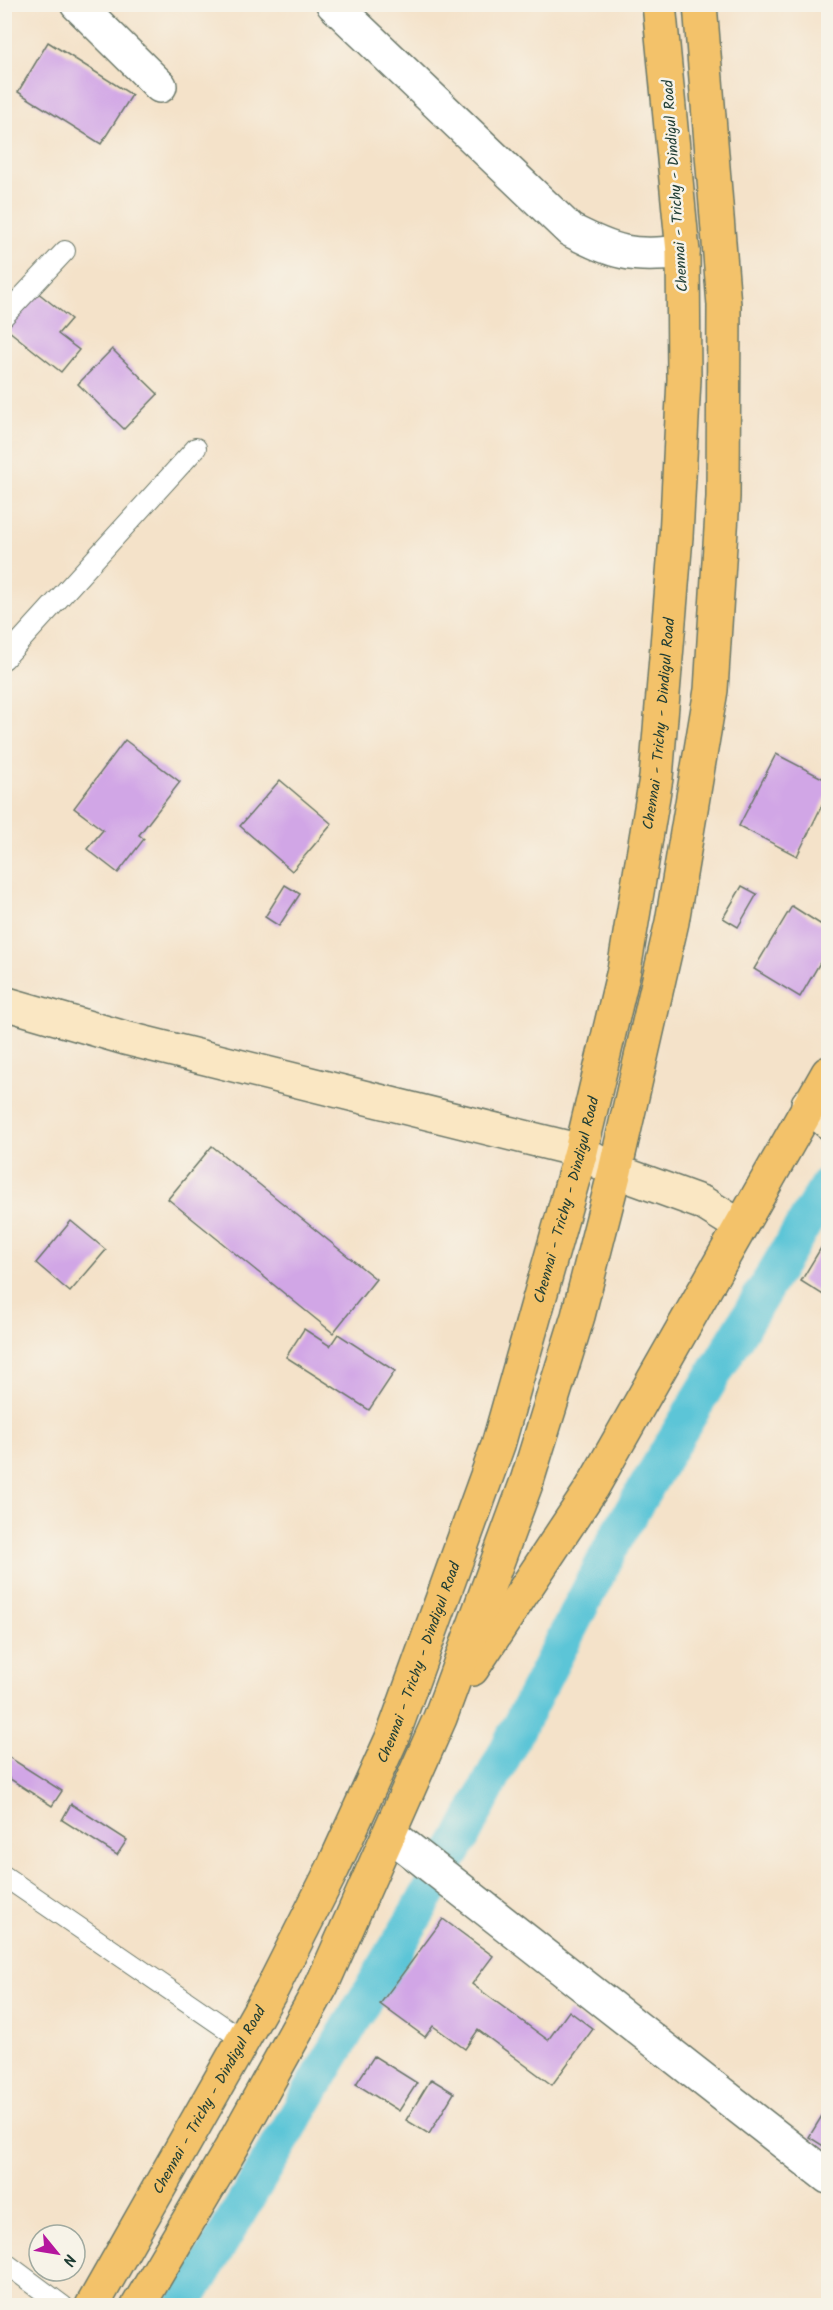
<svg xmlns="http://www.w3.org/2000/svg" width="833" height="2310" font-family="Kalam,sans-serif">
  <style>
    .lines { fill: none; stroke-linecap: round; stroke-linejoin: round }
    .canal { stroke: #5bc5d7; stroke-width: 36 }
    .building { fill: #d1a6e6 }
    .lane-casing { stroke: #6a7768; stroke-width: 22 }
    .street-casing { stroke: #6a7768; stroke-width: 36 }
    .secondary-casing { stroke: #6a7768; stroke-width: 36 }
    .highway-casing { stroke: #6a7768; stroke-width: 36 }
    .lane { stroke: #fff; stroke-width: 20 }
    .street { stroke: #fff; stroke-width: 33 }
    .secondary { stroke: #fae7c3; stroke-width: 33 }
    .highway { stroke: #f3c26a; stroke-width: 33 }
    .labels { text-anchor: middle; stroke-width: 5; stroke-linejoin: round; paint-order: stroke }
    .street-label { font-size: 15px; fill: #1f3d34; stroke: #f7f3e8 }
  </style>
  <rect width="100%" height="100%" fill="#f7f3e8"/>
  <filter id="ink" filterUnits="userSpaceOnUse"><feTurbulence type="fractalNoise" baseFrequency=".0167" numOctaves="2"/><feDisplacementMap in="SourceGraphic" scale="12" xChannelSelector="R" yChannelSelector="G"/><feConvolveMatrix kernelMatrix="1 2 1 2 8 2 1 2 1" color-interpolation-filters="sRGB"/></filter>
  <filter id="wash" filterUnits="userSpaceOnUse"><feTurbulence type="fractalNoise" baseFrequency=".008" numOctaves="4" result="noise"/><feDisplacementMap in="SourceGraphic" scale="24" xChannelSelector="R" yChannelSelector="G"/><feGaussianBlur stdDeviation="1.35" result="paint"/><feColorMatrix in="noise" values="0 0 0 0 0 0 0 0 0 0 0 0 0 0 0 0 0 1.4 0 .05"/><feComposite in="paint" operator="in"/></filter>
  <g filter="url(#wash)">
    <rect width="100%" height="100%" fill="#f4e2c9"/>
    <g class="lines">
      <path class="canal" d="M183 2306 461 1839 618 1534 828 1184"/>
    </g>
    <g id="blocks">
      <path class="building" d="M48 42 132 95 101 144 18 92Z
        M32 288 71 319 58 334 79 350 61 372 4 327V323Z
        M112 349 158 394 124 429 78 384Z
        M125 740 180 782 139 835 144 839 118 873 87 849 103 830 74 808Z
        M776 754 828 781V793L797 856 739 826Z
        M280 780 332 824 292 871 240 826Z
        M285 885 300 894 279 926 265 917Z
        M742 886 757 894 738 927 723 918Z
        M792 906 828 929V949L800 997 754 969Z
        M212 1146 376 1279 333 1333 168 1199Z
        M71 1221 106 1250 70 1292 36 1263Z
        M827 1238 828 1239V1298L801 1281Z
        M304 1329 330 1346 338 1334 395 1371 369 1410 286 1357Z
        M7 1756 62 1791 52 1806 4 1775V1760Z
        M71 1804 127 1840 117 1855 62 1820Z
        M443 1919 493 1956 472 1984 548 2040 569 2011 593 2029 552 2085 478 2030 465 2049 433 2026 425 2037 380 2004Z
        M374 2056 417 2083 399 2111 356 2084Z
        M431 2079 454 2093 429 2134 406 2120Z
        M828 2106V2149L809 2137Z"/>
    </g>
  </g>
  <g filter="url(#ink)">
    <use href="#blocks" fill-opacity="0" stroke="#6a7768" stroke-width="1.5"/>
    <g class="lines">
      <g class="lane-casing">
        <path id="lane" d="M4 316 65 251
          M4 659 196 448
          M4 1876 243 2040
          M4 2262 63 2306"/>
      </g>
      <g class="street-casing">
        <path id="street" d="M77 4 160 86
          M333 4 570 230C615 253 631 258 683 252
          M390 1834 828 2177"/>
      </g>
      <g class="secondary-casing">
        <path id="secondary" d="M4 1003 125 1038 581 1151 615 1171 703 1203 740 1226
          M808 1104 828 1122"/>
      </g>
      <g class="highway-casing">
        <g id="highway">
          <path d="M472 1669 592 1488 828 1073"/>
          <path id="s1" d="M92 2306 273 1987 333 1868 392 1738 498 1445 581 1151 624 970 656 778 676 537 684 379 683 252 659 4"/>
          <path d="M138 2306 233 2145 322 1985 440 1718 527 1481 578 1316 615 1171 672 922 711 690 723 497 724 305 700 4"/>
        </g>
      </g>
      <use href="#lane" class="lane"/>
      <use href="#street" class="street"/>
      <use href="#secondary" class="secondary"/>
      <use href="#highway" class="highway"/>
    </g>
  </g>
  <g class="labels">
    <g class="street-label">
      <text transform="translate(675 186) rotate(-94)" y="5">Chennai - Trichy - Dindigul Road</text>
      <text dy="5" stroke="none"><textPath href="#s1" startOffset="1695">Chennai - Trichy - Dindigul Road</textPath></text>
      <text dy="5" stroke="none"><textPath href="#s1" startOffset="1209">Chennai - Trichy - Dindigul Road</textPath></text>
      <text dy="5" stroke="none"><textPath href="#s1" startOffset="723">Chennai - Trichy - Dindigul Road</textPath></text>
      <text dy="5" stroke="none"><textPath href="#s1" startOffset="237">Chennai - Trichy - Dindigul Road</textPath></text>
    </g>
  </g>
  <rect width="833" height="2310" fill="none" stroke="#f7f3e8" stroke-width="24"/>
  <g transform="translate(57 2253) rotate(120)"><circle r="28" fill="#f7f3e8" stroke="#a1aaa0" stroke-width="1.5"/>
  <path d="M0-4.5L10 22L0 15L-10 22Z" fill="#b5179e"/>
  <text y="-9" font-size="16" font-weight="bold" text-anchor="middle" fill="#1f3d34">N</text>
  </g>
</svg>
